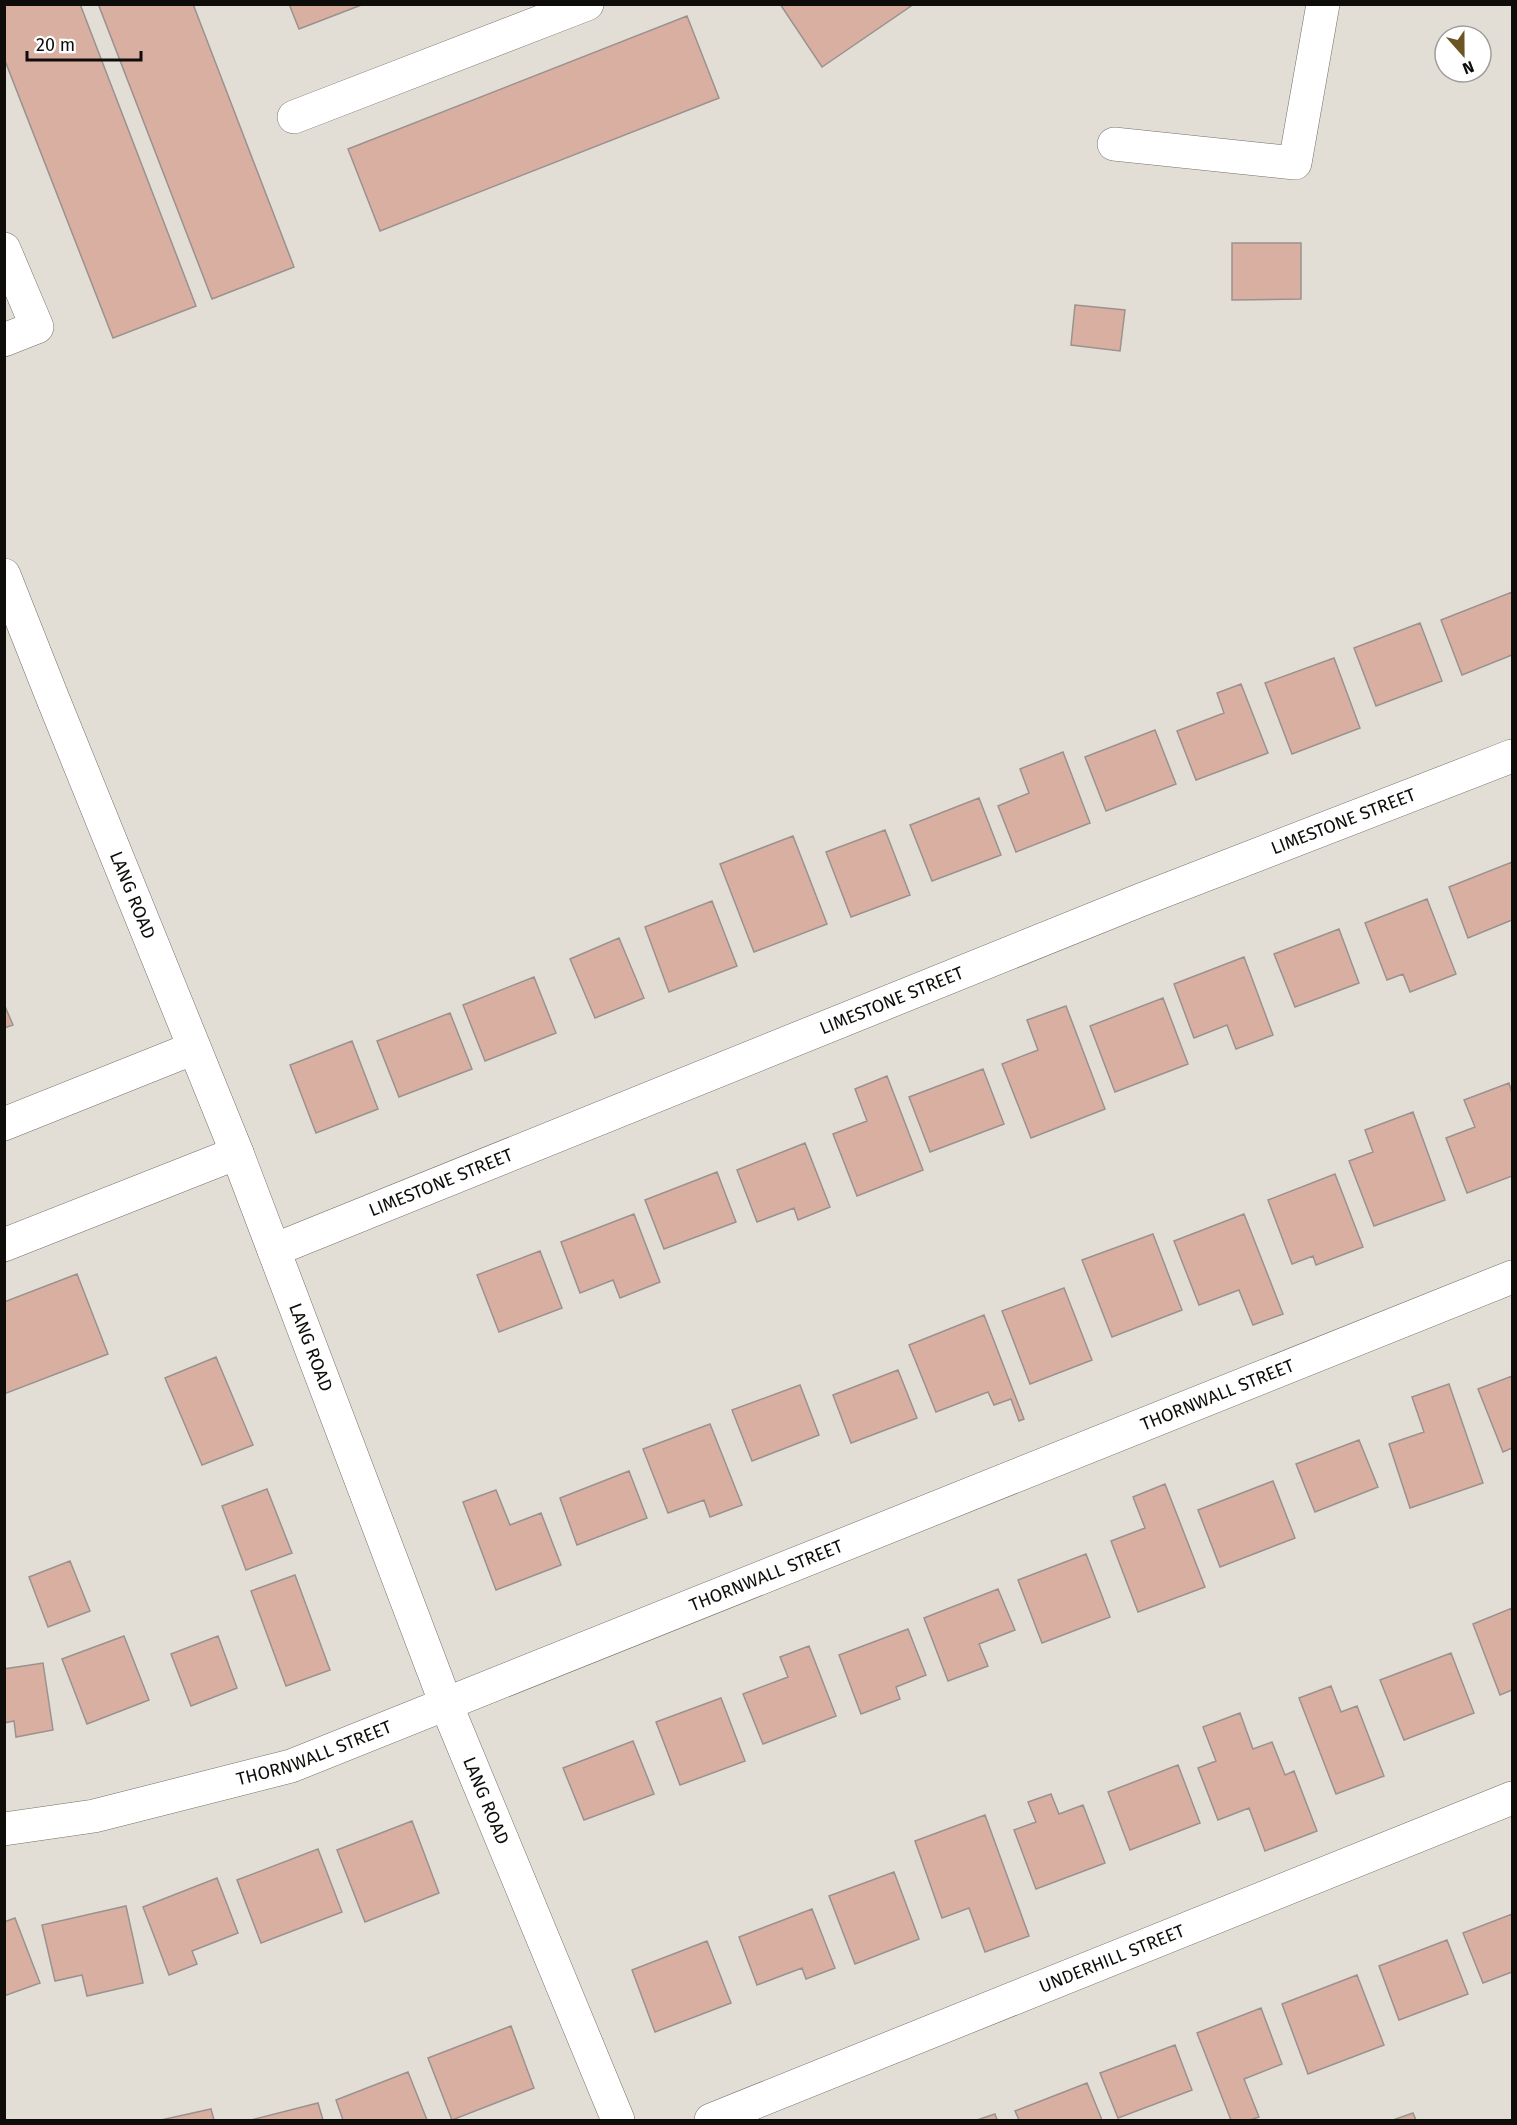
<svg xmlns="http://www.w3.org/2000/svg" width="1517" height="2125" font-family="'Fira Sans',sans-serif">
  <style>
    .building { fill: #d9afa1; stroke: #9b928f; stroke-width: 1.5 }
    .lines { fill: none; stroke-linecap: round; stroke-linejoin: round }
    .minor-casing { stroke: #75716a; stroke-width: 34 }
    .minor { stroke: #fff; stroke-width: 33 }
    .labels { text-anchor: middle; stroke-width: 4.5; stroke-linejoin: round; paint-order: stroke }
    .street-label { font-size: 18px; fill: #0e0d0a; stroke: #fff }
  </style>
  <rect width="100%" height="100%" fill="#e2ded6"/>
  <path class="building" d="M4 4H80L196 306 113 338 4 58Z
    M103 4H193L294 267 212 299 99 6Z
    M289 4H364L299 29Z
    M780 4H914L822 67Z
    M687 16 719 98 380 231 348 149Z
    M1232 243H1301V299L1232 300Z
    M1075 305 1125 310 1120 351 1071 345Z
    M1512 592V655L1462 675 1441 620Z
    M1420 623 1442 681 1376 706 1354 648Z
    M1334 658 1360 728 1292 754 1265 683Z
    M1241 684 1268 753 1196 780 1177 731 1224 713 1217 693Z
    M1155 730 1176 784 1106 811 1085 757Z
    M1063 752 1090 823 1016 852 998 806 1029 793 1020 769Z
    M979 798 1001 855 932 881 910 825Z
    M885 830 910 895 851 917 826 852Z
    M793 836 827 924 754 952 720 864Z
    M1512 862V920L1468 938 1449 887Z
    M1427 899 1456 974 1410 992 1403 974 1387 980 1365 923Z
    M712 901 737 966 669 992 645 927Z
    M1339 929 1359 983 1295 1007 1274 954Z
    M619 938 644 998 595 1018 570 959Z
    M1244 957 1273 1035 1236 1049 1227 1025 1194 1038 1174 984Z
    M534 977 556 1033 485 1061 463 1005Z
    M1163 998 1188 1064 1115 1092 1090 1026Z
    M4 1004 13 1025 4 1028Z
    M1066 1006 1105 1109 1031 1138 1002 1064 1038 1050 1027 1020Z
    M450 1013 472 1069 399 1097 377 1041Z
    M352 1041 378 1109 316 1133 290 1065Z
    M983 1069 1004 1124 930 1152 909 1097Z
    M887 1076 923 1170 857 1196 833 1134 867 1121 855 1089Z
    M1509 1083 1512 1093V1176L1467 1193 1446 1138 1475 1127 1464 1100Z
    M1413 1112 1445 1200 1374 1226 1349 1161 1373 1152 1365 1130Z
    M805 1143 830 1207 798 1220 794 1208 757 1222 737 1170Z
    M717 1172 736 1222 664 1249 645 1200Z
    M1335 1174 1363 1247 1316 1265 1313 1256 1292 1264 1268 1200Z
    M634 1214 660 1282 620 1298 613 1280 580 1293 561 1242Z
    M1244 1214 1283 1314 1253 1325 1239 1290 1199 1305 1174 1241Z
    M1153 1234 1182 1310 1112 1337 1082 1260Z
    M540 1251 562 1308 499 1332 477 1275Z
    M77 1274 108 1354 4 1394V1302Z
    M1064 1288 1092 1360 1030 1384 1002 1311Z
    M984 1315 1024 1419 1019 1421 1011 1399 994 1405 988 1392 936 1412 909 1345Z
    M216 1357 253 1445 202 1465 165 1378Z
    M898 1370 917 1418 851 1443 833 1395Z
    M1512 1376V1448L1503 1452 1478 1389Z
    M1449 1384 1483 1483 1410 1508 1389 1444 1424 1432 1412 1397Z
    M800 1385 819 1435 752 1461 732 1410Z
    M710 1424 742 1505 710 1517 704 1500 668 1513 643 1449Z
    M1359 1440 1378 1487 1315 1512 1296 1464Z
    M629 1471 647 1518 577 1545 560 1498Z
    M1273 1481 1295 1538 1220 1567 1198 1510Z
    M1165 1484 1205 1587 1138 1612 1111 1541 1145 1528 1133 1497Z
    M267 1489 292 1553 246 1570 222 1506Z
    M496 1490 510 1525 541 1513 561 1565 496 1590 463 1502Z
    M1086 1554 1110 1617 1042 1643 1018 1580Z
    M70 1561 90 1611 48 1627 29 1577Z
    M295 1575 330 1670 286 1686 251 1591Z
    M998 1589 1015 1630 979 1644 988 1666 948 1681 924 1618Z
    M1512 1608V1690L1500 1695 1473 1624Z
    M908 1629 926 1675 896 1687 900 1699 861 1714 839 1655Z
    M124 1636 149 1700 87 1724 62 1659Z
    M218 1636 237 1688 191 1706 171 1654Z
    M809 1646 836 1716 763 1744 743 1694 788 1677 780 1657Z
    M1451 1653 1474 1713 1404 1740 1380 1680Z
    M43 1663 53 1730 16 1737 14 1721 4 1723V1669Z
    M1331 1686 1341 1712 1357 1706 1384 1776 1336 1794 1299 1698Z
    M721 1698 745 1761 680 1785 656 1722Z
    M1240 1713 1253 1749 1272 1742 1285 1775 1294 1771 1317 1831 1265 1851 1249 1808 1218 1820 1198 1768 1216 1761 1203 1727Z
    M633 1741 654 1794 584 1820 563 1768Z
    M1178 1765 1200 1823 1130 1850 1108 1792Z
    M1051 1794 1059 1814 1083 1805 1105 1863 1036 1889 1014 1830 1036 1822 1028 1802Z
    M985 1815 1029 1936 985 1952 969 1908 942 1918 915 1841Z
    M412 1821 439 1893 365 1922 337 1850Z
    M318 1849 342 1912 261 1943 237 1880Z
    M894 1872 919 1939 855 1964 829 1896Z
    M217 1878 238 1933 192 1951 197 1964 169 1975 143 1907Z
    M126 1906 143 1983 87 1996 82 1975 55 1981 42 1925Z
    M812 1909 835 1968 806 1979 802 1968 757 1985 739 1937Z
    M1512 1914V1972L1483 1983 1463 1933Z
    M15 1918 40 1983 4 1996V1922Z
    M1447 1940 1468 1994 1399 2020 1379 1966Z
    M707 1941 731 2003 655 2032 632 1970Z
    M1357 1975 1384 2045 1308 2074 1282 2004Z
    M1261 2008 1282 2064 1244 2079 1259 2117 1250 2120H1231L1197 2033Z
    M511 2026 534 2088 452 2120 428 2058Z
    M1175 2045 1192 2090 1118 2118 1100 2073Z
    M408 2072 427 2120H343L336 2100Z
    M1087 2083 1102 2120H1019L1015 2111Z
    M318 2103 323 2120H251Z
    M211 2109 214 2120H161Z
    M1413 2113 1416 2120H1393Z
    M995 2114 997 2120H977Z"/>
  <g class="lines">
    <g class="minor-casing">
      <g id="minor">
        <path d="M294 117 587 4"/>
        <path d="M1114 144 1295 163 1323 4"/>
        <path d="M4 249 37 327 4 340"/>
        <path id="s1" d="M4 575 51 694 237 1153 446 1704 618 2120"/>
        <path d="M4 1124 194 1048"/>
        <path d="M4 1245 237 1153"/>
        <path id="s2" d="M274 1250 1143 899 1512 756"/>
        <path id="s3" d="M4 1829 94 1816 291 1766 1512 1277"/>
        <path id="s4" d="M711 2120 1512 1798"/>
      </g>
    </g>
    <use href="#minor" class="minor"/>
  </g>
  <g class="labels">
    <g class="street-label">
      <text dy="6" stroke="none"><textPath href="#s2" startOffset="1152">LIMESTONE STREET</textPath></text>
      <text dy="6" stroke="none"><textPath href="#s1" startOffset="345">LANG ROAD</textPath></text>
      <text dy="6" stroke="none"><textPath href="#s2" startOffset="666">LIMESTONE STREET</textPath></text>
      <text dy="6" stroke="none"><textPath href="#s2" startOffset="180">LIMESTONE STREET</textPath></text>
      <text dy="6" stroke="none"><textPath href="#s1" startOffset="831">LANG ROAD</textPath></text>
      <text dy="6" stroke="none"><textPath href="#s3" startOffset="1292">THORNWALL STREET</textPath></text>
      <text dy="6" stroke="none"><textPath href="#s3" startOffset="806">THORNWALL STREET</textPath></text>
      <text dy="6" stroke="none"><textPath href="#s3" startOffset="320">THORNWALL STREET</textPath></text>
      <text dy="6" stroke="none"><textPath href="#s1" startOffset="1317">LANG ROAD</textPath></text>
      <text dy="6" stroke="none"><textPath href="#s4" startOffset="432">UNDERHILL STREET</textPath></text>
    </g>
  </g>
  <rect width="1517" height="2125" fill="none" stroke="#0e0d0a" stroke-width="12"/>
  <g transform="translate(1463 54) rotate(159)"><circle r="28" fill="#ffffff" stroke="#9f9e9d" stroke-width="1.5"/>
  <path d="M0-4.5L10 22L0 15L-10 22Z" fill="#6b5525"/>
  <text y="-9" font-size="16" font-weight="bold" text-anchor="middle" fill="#0e0d0a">N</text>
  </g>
  <path d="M27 51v9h114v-9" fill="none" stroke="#0e0d0a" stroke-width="3"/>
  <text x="36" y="51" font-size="18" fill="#0e0d0a" stroke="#ffffff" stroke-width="4.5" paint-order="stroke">20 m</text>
</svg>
